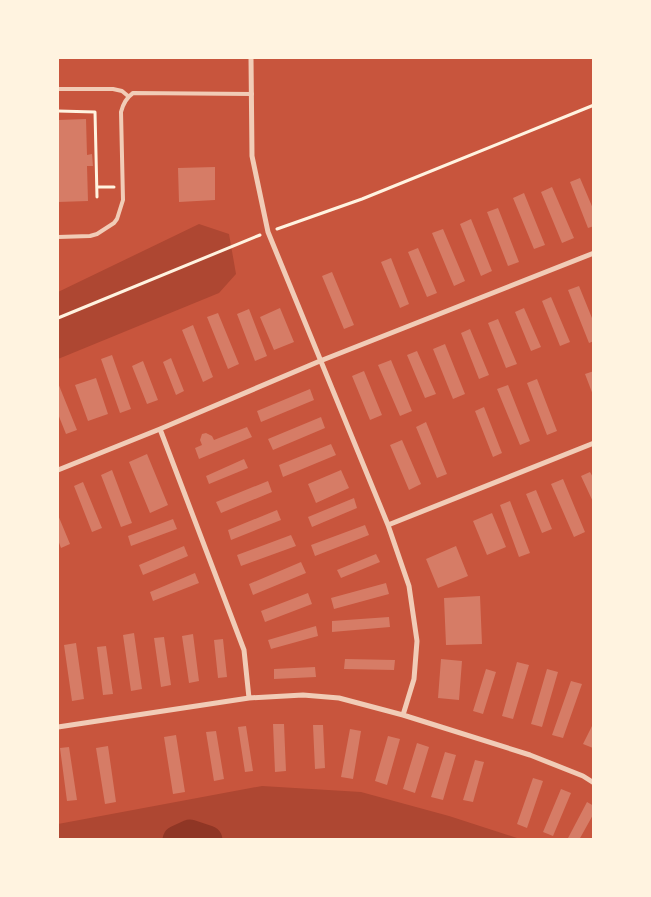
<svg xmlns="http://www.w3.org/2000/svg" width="651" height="897" font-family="Manrope,sans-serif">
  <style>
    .green { fill: #ae4732 }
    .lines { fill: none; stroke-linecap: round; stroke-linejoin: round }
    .river { stroke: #8f3625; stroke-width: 29 }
    .building { fill: #d67c66 }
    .path { stroke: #fff3e0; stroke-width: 3 }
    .service { stroke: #f1ccb7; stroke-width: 4 }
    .minor { stroke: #f1ccb7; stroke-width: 5 }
  </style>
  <rect width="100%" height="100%" fill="#c8553d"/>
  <path class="green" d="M199 224 229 234 236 274 219 293 58 359V292Z
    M262 786 361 792 449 816 520 839H58V824Z"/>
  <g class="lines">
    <path class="river" d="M177 840 190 834 208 840"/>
  </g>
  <path class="building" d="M86 119 87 155 92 154 93 166H87L88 201 58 202V120Z
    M215 167V200L179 202 178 168Z
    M580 178 594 211V226L588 228 570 182Z
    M552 187 574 238 562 243 541 192Z
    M524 193 545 245 534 249 513 198Z
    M498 208 519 262 508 266 487 212Z
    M471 219 492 271 481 276 460 224Z
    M443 229 465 281 454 286 432 233Z
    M418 248 437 293 427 297 408 252Z
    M391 258 409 304 400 308 381 262Z
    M332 272 354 325 344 329 322 276Z
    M579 286 594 323V341L589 343 568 290Z
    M551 297 570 342 560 346 542 301Z
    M280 308 294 342 274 350 260 317Z
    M524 308 541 347 531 351 515 312Z
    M249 309 267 356 255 361 237 314Z
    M218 313 239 364 228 369 207 317Z
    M498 319 517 364 506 368 488 323Z
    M193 325 213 377 203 382 182 330Z
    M470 329 489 375 479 379 461 333Z
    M445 344 465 394 453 399 433 349Z
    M417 351 436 394 425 398 407 355Z
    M112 355 131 409 120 413 101 359Z
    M171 358 184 391 176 395 163 362Z
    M391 360 412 411 400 416 378 365Z
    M143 361 158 400 147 404 132 366Z
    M364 371 382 415 370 420 352 376Z
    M594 371V395H593L585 374Z
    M96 378 108 414 88 421 75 385Z
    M537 379 557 431 547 435 527 383Z
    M58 383 77 430 66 434 58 414Z
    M508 385 530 441 520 445 497 389Z
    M310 389 314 400 261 422 257 411Z
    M484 407 502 453 493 457 475 411Z
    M321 417 325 428 273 450 268 439Z
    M426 422 447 474 437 478 416 427Z
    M247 427 252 437 199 459 195 448 202 445 200 440 202 434 206 433 212 436 214 440Z
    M402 440 421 484 409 490 390 445Z
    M331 444 336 455 283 477 279 465Z
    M147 454 168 505 150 513 129 462Z
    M244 459 248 468 209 484 206 476Z
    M112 470 132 523 121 527 101 475Z
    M341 470 349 488 316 503 308 484Z
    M590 472 594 479V504L581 476Z
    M563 479 585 532 574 537 551 484Z
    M268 481 272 492 221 513 216 502Z
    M83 482 102 528 92 532 74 486Z
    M536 490 552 529 542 533 526 494Z
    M354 498 357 508 312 527 308 517Z
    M510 501 530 553 519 557 500 505Z
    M277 510 281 520 231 540 228 530Z
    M492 513 506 547 487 555 473 521Z
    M58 515 70 544 61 548 58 540Z
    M173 519 177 529 131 546 128 536Z
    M365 525 369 535 315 556 311 545Z
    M291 535 296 546 241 566 237 555Z
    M184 546 188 556 143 575 139 565Z
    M456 546 468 576 438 588 426 559Z
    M376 554 380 562 341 578 337 570Z
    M301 562 306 573 253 595 249 584Z
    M195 573 199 583 153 601 150 592Z
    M386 583 389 594 334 609 331 598Z
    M308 593 312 604 265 622 261 611Z
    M480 596 482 644 446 645 444 598Z
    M389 617 390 627 332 632V621Z
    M316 626 318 636 271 649 268 640Z
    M134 633 142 689 131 691 123 635Z
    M193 634 199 681 189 683 182 636Z
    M164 637 171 685 161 687 154 638Z
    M223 639 227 677 218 678 214 640Z
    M76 643 84 699 72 701 64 645Z
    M106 646 113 694 103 695 97 647Z
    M345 659 395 660 394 670 344 669Z
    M441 659 462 661 459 700 438 698Z
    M517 662 529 665 513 719 502 716Z
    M315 667 316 677 274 679V669Z
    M486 669 496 672 483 714 473 711Z
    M547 669 558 672 542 727 531 724Z
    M571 681 582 684 563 738 552 735Z
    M594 722V746L593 748 583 744Z
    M273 724H284L286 771 275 772Z
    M313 725H323L325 768 315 769Z
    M246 726 253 771 245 772 238 727Z
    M350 729 361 731 353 779 341 777Z
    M216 731 224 779 214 781 206 732Z
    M176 735 185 792 173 794 164 737Z
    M388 736 400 739 387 785 375 781Z
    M417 743 429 747 415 793 403 789Z
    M108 746 116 802 105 804 96 748Z
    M69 747 77 800 67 801 60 748Z
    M445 752 456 755 443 800 431 797Z
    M475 760 484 762 473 802 463 800Z
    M533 778 543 781 527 828 517 824Z
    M561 789 571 793 553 836 543 832Z
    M587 802 594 806V813L579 840H567Z"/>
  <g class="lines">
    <path class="path" d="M58 111 95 112 97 197
      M97 187H114
      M277 229 362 199 594 105
      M58 318 260 235"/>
    <path class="service" d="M58 89H113L122 91 128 96
      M58 237 90 236 97 234 114 223 117 219 123 200 121 112C123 104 126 98 133 93L252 94"/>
    <path class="minor" d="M251 58 252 156 268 232 388 525 409 586 417 641 414 679 403 715
      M160 429 244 650 249 698
      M58 470 160 429 320 361 594 253
      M388 525 594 443
      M58 727 249 698 303 695 339 698 403 715 530 755 583 776 594 783"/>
  </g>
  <rect width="651" height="897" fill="none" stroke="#fff3e0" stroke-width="118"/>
</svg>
